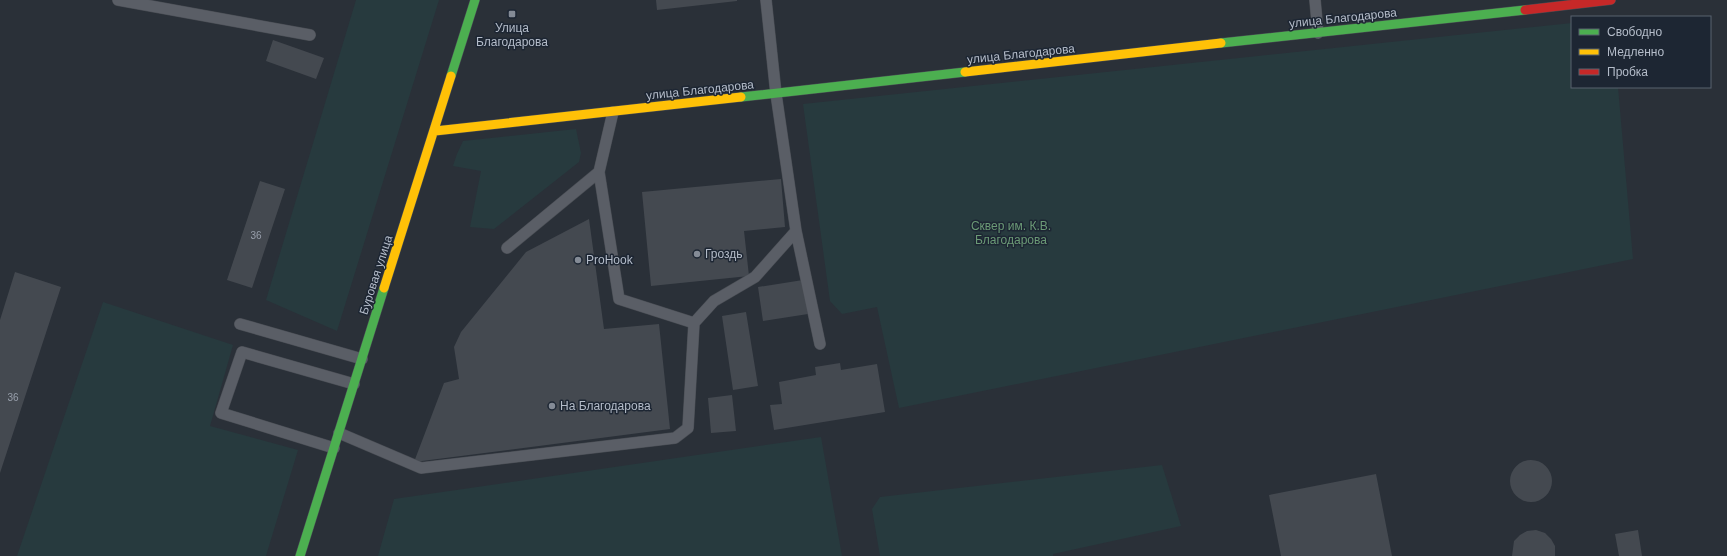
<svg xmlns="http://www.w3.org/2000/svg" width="1727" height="556" font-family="Arial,sans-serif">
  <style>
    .green { fill: #273a3e }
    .building { fill: #444950 }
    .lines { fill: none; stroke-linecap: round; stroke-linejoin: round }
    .lane-casing { stroke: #484c53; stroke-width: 12 }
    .fast-casing { stroke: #484c53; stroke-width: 10 }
    .slow-casing { stroke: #484c53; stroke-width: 10 }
    .jam-casing { stroke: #484c53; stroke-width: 10 }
    .lane { stroke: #5a5e66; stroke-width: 11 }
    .fast { stroke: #4caf50; stroke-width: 9 }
    .slow { stroke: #ffc107; stroke-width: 9 }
    .jam { stroke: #c62828; stroke-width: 9 }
    .poi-dot { fill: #848b96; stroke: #1d2633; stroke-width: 1.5 }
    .labels { text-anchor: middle; stroke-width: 3; stroke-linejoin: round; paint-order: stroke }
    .number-label { font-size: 10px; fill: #989fab }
    .street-label { font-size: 12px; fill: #b4bcc9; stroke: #1d2633 }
    .poi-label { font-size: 12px; fill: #b4bcc9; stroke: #1d2633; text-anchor: start }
    .park-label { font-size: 12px; fill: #6b9a76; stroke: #1d2633 }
  </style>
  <rect width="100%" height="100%" fill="#2a3038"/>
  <path class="green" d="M356 0H439L337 331 266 300Z
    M1572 23V87H1618L1633 259 899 408 877 307 842 314 830 301 803 104Z
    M576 129 581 153 579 162 494 229 470 227 481 171 453 166 457 154 463 141Z
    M103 302 233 345 210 426 298 450 266 556H17Z
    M821 437 842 556H378L394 499Z
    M1162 465 1181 526 1053 554V556H880L872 509 880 497Z"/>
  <path class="building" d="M656 0H737V1L657 10Z
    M273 40 324 58 316 79 266 61Z
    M781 179 785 227 744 231 749 276 651 286 642 192Z
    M260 181 285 189 252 288 227 280Z
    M589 219 604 329 659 324 670 429 414 462 444 383 459 379 454 347 461 332 526 252Z
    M15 272 61 287 0 473V320Z
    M803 280 808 314 763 321 758 287Z
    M746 312 758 386 733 390 722 316Z
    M840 363 841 370 877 364 885 412 774 430 770 405 782 404 779 382 816 375 815 367Z
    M732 395 736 431 711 433 708 398Z
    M1510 481a21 21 0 1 1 42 0a21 21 0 1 1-42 0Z
    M1376 474 1392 556H1281L1269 495Z
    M1536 530 1545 533 1551 539 1555 546V556H1512L1514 541 1520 535 1527 531Z
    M1638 530 1642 556H1619L1615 534Z"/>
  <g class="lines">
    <g class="lane-casing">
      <path id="lane" d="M118 0 310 35
        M1315 0 1318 33
        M599 172 619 299 694 323
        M796 231 820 344
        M507 248 599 172 613 112
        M240 324 362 359
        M339 433 421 468 675 438 688 428 694 323 714 301 755 277 796 231 776 94 766 0
        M334 448 221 413 242 352 354 384"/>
    </g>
    <g class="fast-casing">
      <path id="fast" d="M1221 43 1525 10
        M451 76 475 0
        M741 97 965 72
        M300 556 384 288"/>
    </g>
    <g class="slow-casing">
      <path id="slow" d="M965 72 1221 43
        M435 131 741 97
        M384 288 451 76"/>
    </g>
    <g class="jam-casing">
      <path id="jam" d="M1525 10 1611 0"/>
    </g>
    <use href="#lane" class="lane"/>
    <use href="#fast" class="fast"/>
    <use href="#slow" class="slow"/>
    <use href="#jam" class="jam"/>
  </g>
  <g class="poi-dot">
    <rect x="508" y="10" width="8" height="8" rx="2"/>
    <circle cx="697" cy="254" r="4"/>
    <circle cx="578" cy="260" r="4"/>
    <circle cx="552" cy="406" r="4"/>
  </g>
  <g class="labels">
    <g class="number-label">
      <text x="256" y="239">36</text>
      <text x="13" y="401">36</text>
    </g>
    <g class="street-label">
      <text transform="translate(1343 18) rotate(-6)" y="4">улица Благодарова</text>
      <text transform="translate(1021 54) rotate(-6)" y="4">улица Благодарова</text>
      <text transform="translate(700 90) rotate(-6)" y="4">улица Благодарова</text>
      <text transform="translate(376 275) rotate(-72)" y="4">Буровая улица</text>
    </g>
    <g class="poi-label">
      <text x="512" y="32" text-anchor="middle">Улица<tspan x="512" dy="14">Благодарова</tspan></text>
      <text x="705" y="258">Гроздь</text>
      <text x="586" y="264">ProHook</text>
      <text x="560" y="410">На Благодарова</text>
    </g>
    <g class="park-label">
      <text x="1011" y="230">Сквер им. К.В.<tspan x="1011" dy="14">Благодарова</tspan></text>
    </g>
  </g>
  <rect x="1571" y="16" width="140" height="72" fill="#1d2633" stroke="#59626f"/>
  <rect x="1579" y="29" width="20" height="6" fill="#4caf50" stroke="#59626f"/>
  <text x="1607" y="36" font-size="12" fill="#b4bcc9">Свободно</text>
  <rect x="1579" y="49" width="20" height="6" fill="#ffc107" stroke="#59626f"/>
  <text x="1607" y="56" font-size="12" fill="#b4bcc9">Медленно</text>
  <rect x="1579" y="69" width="20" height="6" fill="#c62828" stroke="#59626f"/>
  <text x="1607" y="76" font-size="12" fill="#b4bcc9">Пробка</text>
</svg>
